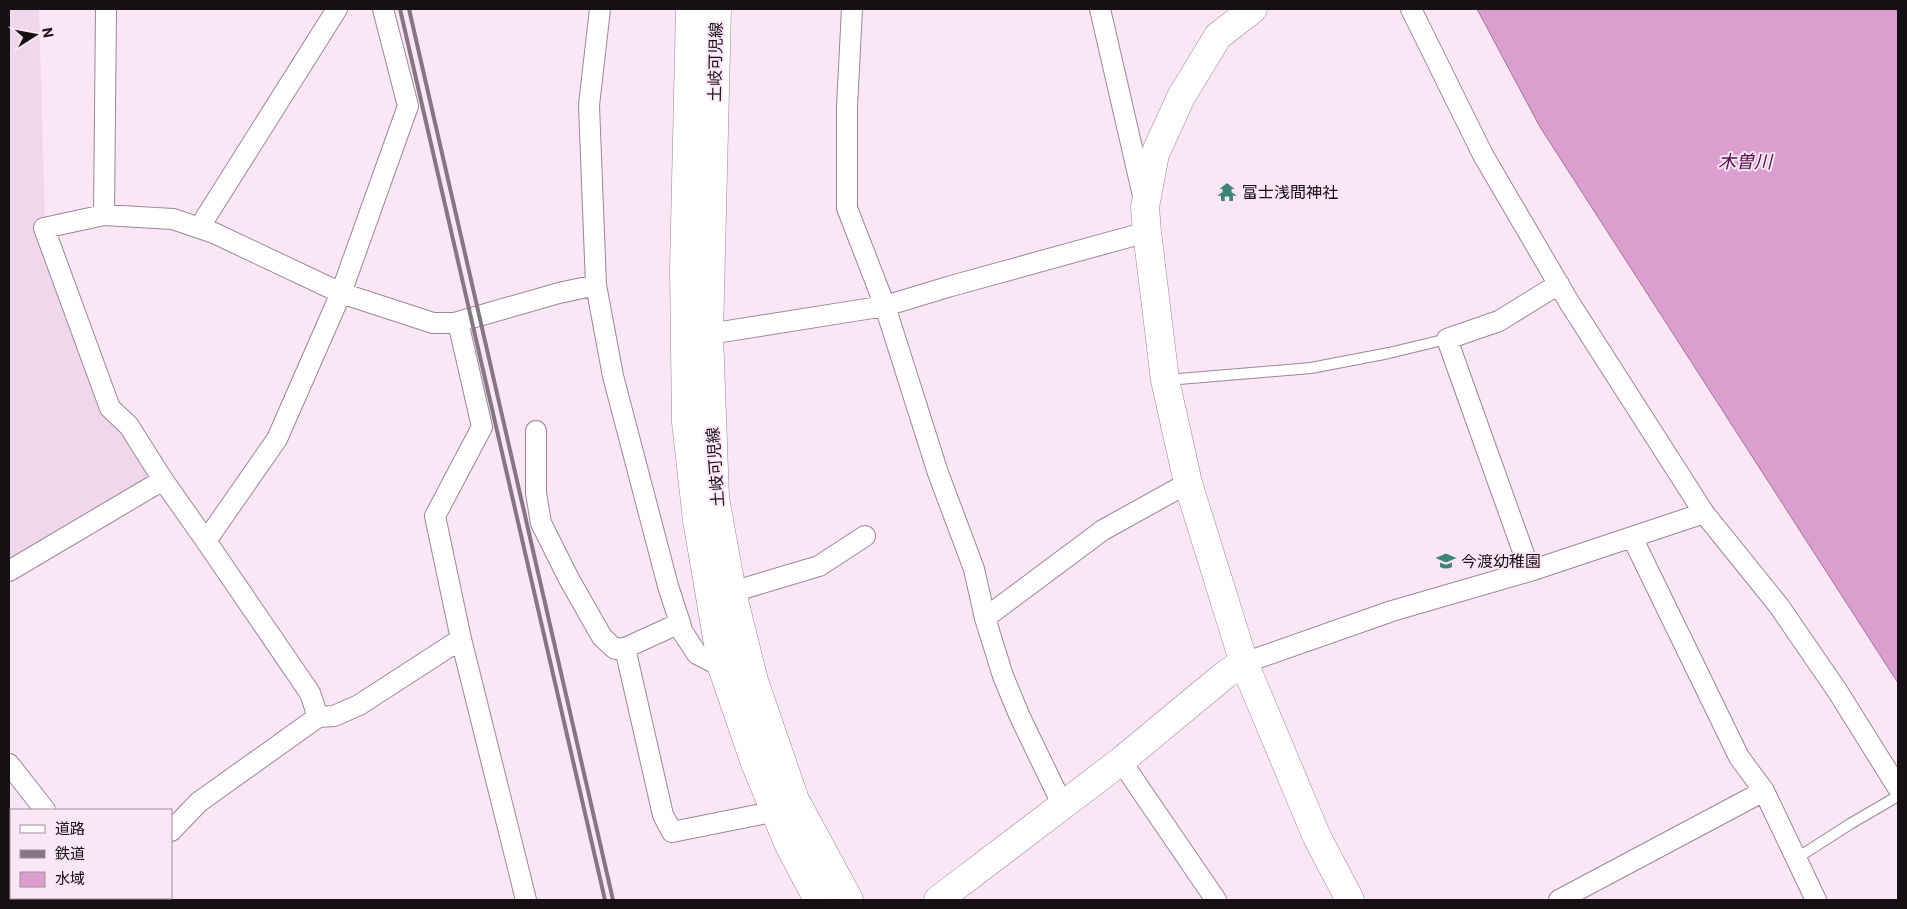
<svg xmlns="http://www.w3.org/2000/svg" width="1907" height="909" font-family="Roboto,'Noto Sans JP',sans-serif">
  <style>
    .built { fill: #f1d7eb }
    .water { fill: #da9fce; stroke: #9f7496 }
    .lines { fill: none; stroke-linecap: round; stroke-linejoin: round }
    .lane-casing { stroke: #9a8896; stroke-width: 12 }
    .street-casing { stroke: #9a8896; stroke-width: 22 }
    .secondary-casing { stroke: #9a8896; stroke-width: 29 }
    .primary-casing { stroke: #9a8896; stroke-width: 29 }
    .lane { stroke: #fff; stroke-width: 10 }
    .street { stroke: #fff; stroke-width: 20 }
    .secondary { stroke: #fff; stroke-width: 28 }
    .primary { stroke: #fff; stroke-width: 28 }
    .rail { stroke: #847781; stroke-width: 4 }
    .labels { text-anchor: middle; stroke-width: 4; stroke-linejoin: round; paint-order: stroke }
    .street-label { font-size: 16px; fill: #160f14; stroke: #fae6f5 }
    .poi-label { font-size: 16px; fill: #160f14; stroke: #fae6f5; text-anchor: start }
    .water-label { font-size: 18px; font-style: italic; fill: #550f4b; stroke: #fae6f5 }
  </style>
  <rect width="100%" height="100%" fill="#fae6f5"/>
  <path class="built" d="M9 9H39L45 228 110 408 163 480 9 571Z"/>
  <path class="water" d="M1477 9H1898V683L1540 127Z"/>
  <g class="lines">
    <g class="lane-casing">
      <path id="lane" d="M1167 380 1311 368 1389 353 1447 339
        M1797 858 1850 824 1898 796"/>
    </g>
    <g class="street-casing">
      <path id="street" d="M600 9 589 105 596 285 613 376 668 586 680 623 682 631 697 654 722 667
        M852 9 847 107V208L885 306 938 473 974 569 985 618 1003 676 1020 717 1063 806
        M1100 9 1144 200
        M1411 9 1483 155 1569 302 1704 513 1779 606 1838 692 1898 788
        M104 215 106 9
        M199 228 337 9
        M458 322 482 427 435 516 461 639 526 900
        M709 334 885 306 951 286 1147 232
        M536 431V493L541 523 569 579 602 637 615 649 625 648 680 623
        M163 480 206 541
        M1632 537 1739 757 1764 791 1816 900
        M9 571 163 480 129 426 110 408 44 228 104 215 173 219 214 233 341 293 433 323H454L559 293 596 285
        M1530 571 1447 339 1499 321 1559 284
        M732 592 819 566 865 536
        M985 618 1103 530 1188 483
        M625 648 663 815 672 832 762 814 773 807
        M1244 663 1392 611 1530 571 1704 513
        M318 717 310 693 206 541 277 439 341 293 408 106 383 9
        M1121 761 1216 900
        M9 764 45 810
        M171 831 199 802 318 717 334 716 359 705 461 639
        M115 898 117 900
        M52 900 57 898
        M1559 900 1764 791"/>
    </g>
    <g class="secondary-casing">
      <path id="secondary" d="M1253 9 1218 36 1181 97 1155 154 1145 207 1147 232 1165 380 1188 483 1244 663 1317 837 1350 900
        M938 900 1121 761 1226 674 1244 663"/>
    </g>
    <g class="primary-casing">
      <path id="primary" d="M690 9 684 269 686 422 697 520 722 667 755 763 789 845 818 900
        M717 9 709 334 715 498 732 592 754 681 795 800 849 900"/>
    </g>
    <use href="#lane" class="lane"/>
    <use href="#street" class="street"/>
    <use href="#secondary" class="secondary"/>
    <use href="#primary" class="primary"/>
    <path class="rail" d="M400 9 605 900
      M409 9 613 900"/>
  </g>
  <defs>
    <g id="temple-bare" transform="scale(1.5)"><path d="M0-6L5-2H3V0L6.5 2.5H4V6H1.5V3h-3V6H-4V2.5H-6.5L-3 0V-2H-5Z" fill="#3d837a" stroke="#fae6f5" stroke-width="2.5" paint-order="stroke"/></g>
    <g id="school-bare" transform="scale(1.5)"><path d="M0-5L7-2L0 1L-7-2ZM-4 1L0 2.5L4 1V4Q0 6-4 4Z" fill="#3d837a" stroke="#fae6f5" stroke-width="2.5" paint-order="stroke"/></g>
  </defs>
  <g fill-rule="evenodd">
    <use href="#temple-bare" x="1227" y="192"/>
    <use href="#school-bare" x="1446" y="561"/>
  </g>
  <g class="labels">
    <g class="street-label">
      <text transform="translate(715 62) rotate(-89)" y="6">土岐可児線</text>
      <text transform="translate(715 467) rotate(-94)" y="6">土岐可児線</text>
    </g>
    <g class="poi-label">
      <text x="1242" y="198">富士浅間神社</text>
      <text x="1461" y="567">今渡幼稚園</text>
    </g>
    <g class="water-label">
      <text x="1745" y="168">木曽川</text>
    </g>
  </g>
  <rect width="1907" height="909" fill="none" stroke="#160f14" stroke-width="20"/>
  <rect x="10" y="809" width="162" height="90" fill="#fae6f5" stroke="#9f909b"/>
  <rect x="20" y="825" width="25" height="8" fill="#ffffff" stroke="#9f909b"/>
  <text x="55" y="834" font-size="15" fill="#160f14">道路</text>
  <rect x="20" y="850" width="25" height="8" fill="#847781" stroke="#9f909b"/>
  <text x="55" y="859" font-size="15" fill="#160f14">鉄道</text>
  <rect x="20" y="872" width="25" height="15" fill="#da9fce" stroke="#9f909b"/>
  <text x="55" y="884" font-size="15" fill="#160f14">水域</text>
  <g transform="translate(35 35) rotate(79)" stroke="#fae6f5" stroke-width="4" paint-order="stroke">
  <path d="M0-4L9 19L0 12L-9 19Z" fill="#160f14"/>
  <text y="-8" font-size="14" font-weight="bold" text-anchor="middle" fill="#160f14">N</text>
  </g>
</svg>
